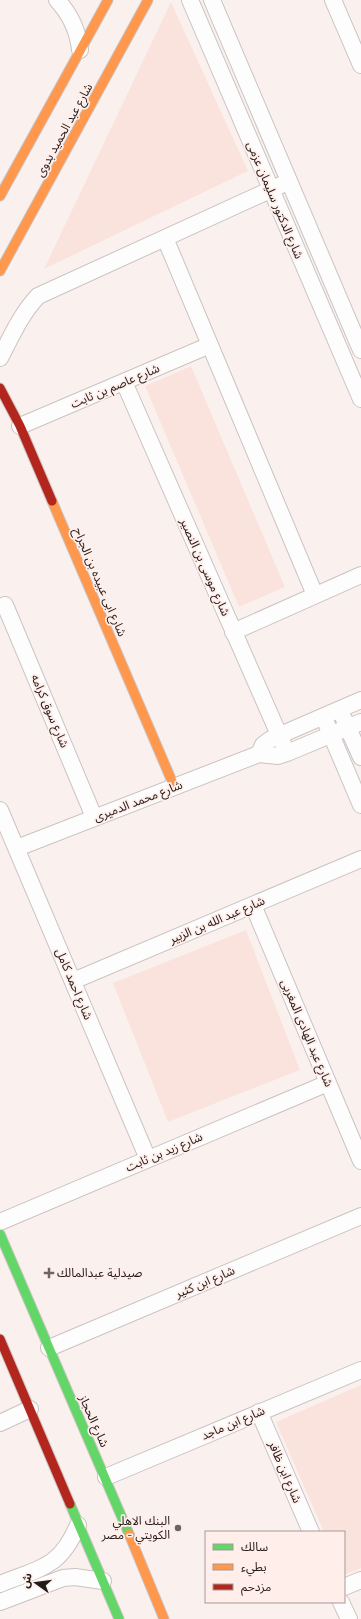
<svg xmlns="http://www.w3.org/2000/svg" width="361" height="1619" font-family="Raleway,'Noto Sans Arabic',sans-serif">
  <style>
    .green { fill: #fae3dc }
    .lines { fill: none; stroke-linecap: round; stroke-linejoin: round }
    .street-casing { stroke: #cac3c1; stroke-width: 18 }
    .fast-casing { stroke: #cac3c1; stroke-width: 11 }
    .slow-casing { stroke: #cac3c1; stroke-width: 11 }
    .jam-casing { stroke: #cac3c1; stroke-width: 11 }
    .street { stroke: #fefdfd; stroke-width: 16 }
    .fast { stroke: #63d668; stroke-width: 9 }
    .slow { stroke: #ff974d; stroke-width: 9 }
    .jam { stroke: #b3261e; stroke-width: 9 }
    .poi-dot { fill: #6c6563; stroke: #ffeeea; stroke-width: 1.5 }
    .labels { text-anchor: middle; stroke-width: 3.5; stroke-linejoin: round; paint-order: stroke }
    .street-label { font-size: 12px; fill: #201a18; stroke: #ffeeea }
    .poi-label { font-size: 12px; fill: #201a18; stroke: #ffeeea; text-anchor: start }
  </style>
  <rect width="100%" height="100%" fill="#faf1ef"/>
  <path class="green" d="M171 2 248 171 44 269Z
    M191 366 285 587 239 607 145 386Z
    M246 930 300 1070 168 1122 113 983Z
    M361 1385V1568L344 1575V1532H324L276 1422Z"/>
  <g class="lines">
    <g class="street-casing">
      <path id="street" d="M57 0C71 15 78 31 80 50
        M190 0 361 399
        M212 0 361 350
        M333 0 361 65
        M165 238 315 595
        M0 358C11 337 21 314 38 296L281 185
        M124 382 287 753
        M20 426 210 345
        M5 605 94 817
        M233 632 361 575
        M344 719 361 757
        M327 725 361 805
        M259 754 263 745 271 739 361 700
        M0 810 148 1159
        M17 848 259 754 278 756 287 753 361 722
        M253 905 361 1161
        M73 981 361 859
        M0 1222 328 1083
        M49 1348 361 1216
        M259 1412 311 1532
        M0 1423 30 1409
        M106 1477 361 1370
        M0 1584C40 1568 60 1568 78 1525
        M344 1587 361 1580
        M0 1602 63 1578 75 1577 103 1581
        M341 1602 349 1619"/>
    </g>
    <g class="fast-casing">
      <path id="fast" d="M0 1234 129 1534
        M70 1504 119 1619"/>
    </g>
    <g class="slow-casing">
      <path id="slow" d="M0 196 108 0
        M0 271 148 0
        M52 501 174 786
        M129 1534 164 1619"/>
    </g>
    <g class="jam-casing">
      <path id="jam" d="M0 388 20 426 52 501
        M0 1339 70 1504"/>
    </g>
    <use href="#street" class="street"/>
    <use href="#fast" class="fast"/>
    <use href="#slow" class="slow"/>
    <use href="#jam" class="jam"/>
  </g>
  <g class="poi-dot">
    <path d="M47 1267h4v4h4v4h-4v4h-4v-4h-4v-4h4z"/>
    <circle cx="178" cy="1528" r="4"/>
  </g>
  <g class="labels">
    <g class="street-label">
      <text transform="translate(64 130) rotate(-61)" y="4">شارع عبد الحميد بدوى</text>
      <text transform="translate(275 200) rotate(67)" y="4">شارع الدكتور سليمان عزمى</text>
      <text transform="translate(115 386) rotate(-23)" y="4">شارع عاصم بن ثابت</text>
      <text transform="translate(205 567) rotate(66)" y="4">شارع موسى بن النصير</text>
      <text transform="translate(100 582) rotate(67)" y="4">شارع ابى عبيده بن الجراح</text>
      <text transform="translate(50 711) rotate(67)" y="4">شارع سوق كرامه</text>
      <text transform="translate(138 801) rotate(-21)" y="4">شارع محمد الدميرى</text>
      <text transform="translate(217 920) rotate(-23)" y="4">شارع عبد الله بن الزبير</text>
      <text transform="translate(74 984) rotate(67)" y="4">شارع احمد كامل</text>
      <text transform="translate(307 1033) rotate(67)" y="4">شارع عبد الهادى المغربى</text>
      <text transform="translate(164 1152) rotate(-23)" y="4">شارع زيد بن ثابت</text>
      <text transform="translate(205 1282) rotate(-23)" y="4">شارع ابن كثير</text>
      <text transform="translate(94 1421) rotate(66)" y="4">شارع الحجاز</text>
      <text transform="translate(233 1423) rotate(-23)" y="4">شارع ابن ماجد</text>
      <text transform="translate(285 1472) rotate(67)" y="4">شارع ابن ظافر</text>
    </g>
    <g class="poi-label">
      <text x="57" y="1277">صيدلية عبدالمالك</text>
      <text x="170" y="1525" text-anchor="end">البنك الاهلي<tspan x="170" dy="14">الكويتي - مصر</tspan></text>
    </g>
  </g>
  <rect x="205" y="1531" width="140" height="72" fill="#ffeeea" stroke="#a69996"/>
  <rect x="213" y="1544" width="20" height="6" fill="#63d668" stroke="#a69996"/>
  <text x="241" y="1551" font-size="12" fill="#201a18">سالك</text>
  <rect x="213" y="1564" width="20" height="6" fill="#ff974d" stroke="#a69996"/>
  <text x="241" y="1571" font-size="12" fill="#201a18">بطيء</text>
  <rect x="213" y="1584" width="20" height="6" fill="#b3261e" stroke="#a69996"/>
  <text x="241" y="1591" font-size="12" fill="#201a18">مزدحم</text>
  <g transform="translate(36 1583) rotate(284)" stroke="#ffeeea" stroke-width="3" paint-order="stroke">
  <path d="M0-3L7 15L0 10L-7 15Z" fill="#201a18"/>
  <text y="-6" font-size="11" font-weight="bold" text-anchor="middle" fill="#201a18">ش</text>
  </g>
</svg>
